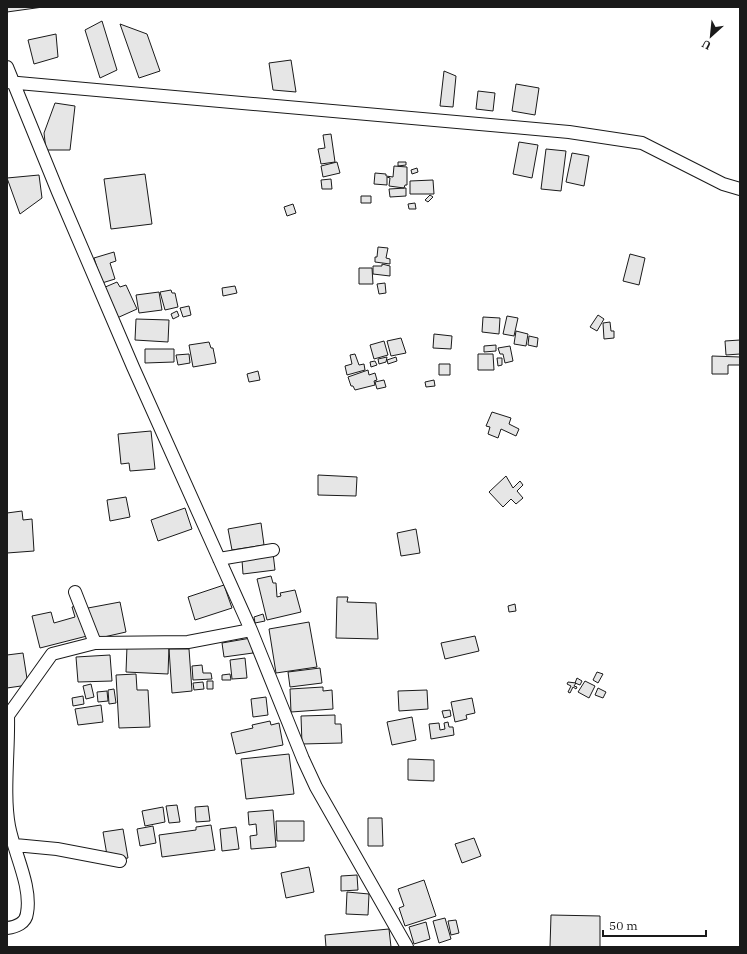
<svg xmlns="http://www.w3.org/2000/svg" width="747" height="954" font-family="'IBM Plex Serif',serif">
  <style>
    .building { fill: #e6e6e6; stroke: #1a1a1a }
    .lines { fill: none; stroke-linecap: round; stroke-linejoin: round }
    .minor-casing { stroke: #1a1a1a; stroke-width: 14 }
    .minor { stroke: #fff; stroke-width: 12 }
  </style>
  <rect width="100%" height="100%" fill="#fff"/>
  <path class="building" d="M7 7H43L7 12Z
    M102 21 117 70 100 78 85 30Z
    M120 24 147 34 160 71 139 78Z
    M56 34 58 57 34 64 28 40Z
    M291 60 296 92 273 90 269 63Z
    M444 71 456 76 453 107 440 106Z
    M516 84 539 88 535 115 512 111Z
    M478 91 495 93 493 111 476 109Z
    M55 103 75 106 70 150H46L44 133Z
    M331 134 335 162 321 164 318 149 325 148 323 135Z
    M519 142 538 145 532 178 513 174Z
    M546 149 566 151 561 191 541 189Z
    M572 153 589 156 584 186 566 182Z
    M337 162 340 173 323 177 321 166Z
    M398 162H406V165L398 166Z
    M394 166 407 167V185H405L404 188 389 186 390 178 387 177V185L374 184 375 173 386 174V176L393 177Z
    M417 168 418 172 412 174 411 170Z
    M145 174 152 224 111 229 104 179Z
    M39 175 42 198 20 214 7 178Z
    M331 179 332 189H322L321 180Z
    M433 180 434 194H410V181Z
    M406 188V196L390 197 389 189Z
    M430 195 433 197 428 202 425 200Z
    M361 196H371V203H361Z
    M415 203 416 209H409L408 204Z
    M293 204 296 213 287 216 284 207Z
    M378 247 388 248 386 258 390 259V264L375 262V257H377Z
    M114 252 116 261 110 263 115 279 102 283 94 258Z
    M630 254 645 258 639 285 623 281Z
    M382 264 390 266V276L373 274V266H382Z
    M359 268H372L373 284H359Z
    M117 282 120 287 126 285 137 309 117 318 103 288Z
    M385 283 386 293 379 294 377 284Z
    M235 286 237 293 223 296 222 288Z
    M171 290 172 293H175L178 307 165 310 160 292Z
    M159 292 162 310 139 313 136 295Z
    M189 306 191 315 183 317 180 308Z
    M177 311 179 316 173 319 171 314Z
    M598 315 604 319 597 331 590 327Z
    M507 316 518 318 514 336 503 334Z
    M483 317 500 318 499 334 482 332Z
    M136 319 169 320 168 342 135 340Z
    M610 322 611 331H614V338L604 339 603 323Z
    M516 331 528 334 526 346 514 344Z
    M434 334 452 336 451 349 433 348Z
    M529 336 538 338 537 347 528 345Z
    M401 338 406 353 391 356 387 341Z
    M740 340V354L726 355 725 341Z
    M384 341 388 355 374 359 370 345Z
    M209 342 211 348H213L216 363 193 367 189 345Z
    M496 345V351L484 352V346Z
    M510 346 513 361 505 363 503 354H500L498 348Z
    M145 349H174V362L145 363Z
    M189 354 190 363 178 365 176 355Z
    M355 354 359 365 364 364 365 370 347 375 345 366 352 364 350 355Z
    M478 354H493L494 370H478Z
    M712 356 740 357V365H728V374H712Z
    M387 357 386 362 379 364 378 359Z
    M396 357 397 361 388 364 387 360Z
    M497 358H502V365L498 366Z
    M375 361 377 365 371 367 370 362Z
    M439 364H450V375H439Z
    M368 370 369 375 375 373 377 380 374 381 375 385 355 390 353 386H351L348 377Z
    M258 371 260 380 249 382 247 374Z
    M384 380 386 387 377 389 375 382Z
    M434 380 435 386 426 387 425 382Z
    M492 412 511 418 509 424 519 429 516 436 501 429 498 438 488 434 490 427 486 426Z
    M151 431 155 469 130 471 129 463 121 464 118 434Z
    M318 475 357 477 356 496 318 495Z
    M506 476 513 488 520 481 523 485 517 491 523 498 516 504 511 499 503 507 489 492Z
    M126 497 130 517 110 521 107 500Z
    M185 508 192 529 158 541 151 520Z
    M22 511 23 520 32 519 34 551 7 553V513Z
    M261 523 264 545 232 550 228 529Z
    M416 529 420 553 401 556 397 533Z
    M273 553 275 570 243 574 242 560Z
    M271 576 273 583H276L277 597 281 596 280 593 295 590 301 612 267 620 257 579Z
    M224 585 232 608 195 620 188 597Z
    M337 597H348L347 602 376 603 378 639 336 638Z
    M120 602 126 632 95 639 88 608Z
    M515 604 516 611 509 612 508 606Z
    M80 605 87 636 40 648 32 616 51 612 54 623 75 617 72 607Z
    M263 614 265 621 255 623 254 617Z
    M309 622 317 667 276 673 269 629Z
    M475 636 479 651 445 659 441 643Z
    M251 638 253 653 224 657 222 643Z
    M127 646 169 647 168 674 126 672Z
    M169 649H189L192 691 172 693Z
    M23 653 28 685 7 688V655Z
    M110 655 112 681 78 682 76 657Z
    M245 658 247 678 232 679 230 660Z
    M202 665 203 673H211L212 679 193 680 192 666Z
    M320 668 322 683 290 687 288 672Z
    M597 672 603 674 598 683 593 680Z
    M136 674 137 690H148L150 727 119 728 116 675Z
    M230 674 231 680H222V675Z
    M577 678 582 681 580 685 575 683Z
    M207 681H213V689H207Z
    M585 681 595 686 589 698 578 692Z
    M203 682 204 689 194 690 193 683Z
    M568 682 576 683 574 686 577 687 576 689 573 687 570 693 568 692 571 686 567 684Z
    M91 684 94 697 86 699 83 686Z
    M323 687V691L332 690 333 709 291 712 290 689Z
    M598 688 606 692 603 698 595 695Z
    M114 689 116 703 109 704 108 690Z
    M427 690 428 709 399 711 398 691Z
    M107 691 108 701 98 702 97 692Z
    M83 696 84 704 73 706 72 698Z
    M266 697 268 715 253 717 251 699Z
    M472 698 475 713 466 715 467 719 455 722 451 702Z
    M101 705 103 722 78 725 75 709Z
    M450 710 451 716 444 718 442 711Z
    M335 715V724H341L342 743 302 744 301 716Z
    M412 717 416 740 392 745 387 722Z
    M270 721 271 725 279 723 283 745 236 754 231 733 253 728 252 725Z
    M448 722 449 727H453L454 735 431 739 429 724 439 723 440 730 445 729 444 723Z
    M289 754 294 794 246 799 241 759Z
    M408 759 434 760V781L408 780Z
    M177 805 180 822 169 823 166 806Z
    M208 806 210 821 196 822 195 807Z
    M163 807 165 822 145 826 142 811Z
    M273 810 276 847 251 849 250 836 257 835 256 824 249 825 248 812Z
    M368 818H382L383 846H368Z
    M276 821H304V841H277Z
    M211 825 215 850 162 857 159 835 196 830V827Z
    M153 826 156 843 140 846 137 829Z
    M236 827 239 849 222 851 220 829Z
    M123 829 128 858 108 861 103 832Z
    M474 838 481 856 462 863 455 844Z
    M309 867 314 892 286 898 281 873Z
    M357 875 358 890 341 891V876Z
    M424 880 436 916 405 926 399 908 404 906 398 889Z
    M347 892 369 894 368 915 346 914Z
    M551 915 600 916V947H550Z
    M445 918 451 939 439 943 433 921Z
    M456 920 459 933 451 935 448 921Z
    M426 922 430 939 414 944 409 927Z
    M389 929 391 947H326L325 935Z"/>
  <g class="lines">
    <g class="minor-casing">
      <path id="minor" d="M7 67 58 192 133 367 251 630 303 759 316 787 407 947
        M7 82 569 132 642 143 723 184 740 189
        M219 559 273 550
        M75 592 95 643 188 642 251 630
        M7 717 52 654 95 643
        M15 845 57 849 120 861
        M7 928C16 927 26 923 27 913 32 886 14 853 9 826 3 794 9 750 8 716"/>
    </g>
    <use href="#minor" class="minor"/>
  </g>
  <rect width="747" height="954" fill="none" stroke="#1a1a1a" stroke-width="16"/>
  <g transform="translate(711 36) rotate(207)" stroke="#ffffff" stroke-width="3" paint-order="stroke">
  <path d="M0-3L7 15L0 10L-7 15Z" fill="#1a1a1a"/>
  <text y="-6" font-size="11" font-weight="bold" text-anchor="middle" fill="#1a1a1a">U</text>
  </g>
  <path d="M603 930v6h103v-6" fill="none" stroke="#1a1a1a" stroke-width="2"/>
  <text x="609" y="930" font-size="12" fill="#1a1a1a" stroke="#ffffff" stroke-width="3" paint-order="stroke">50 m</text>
</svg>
